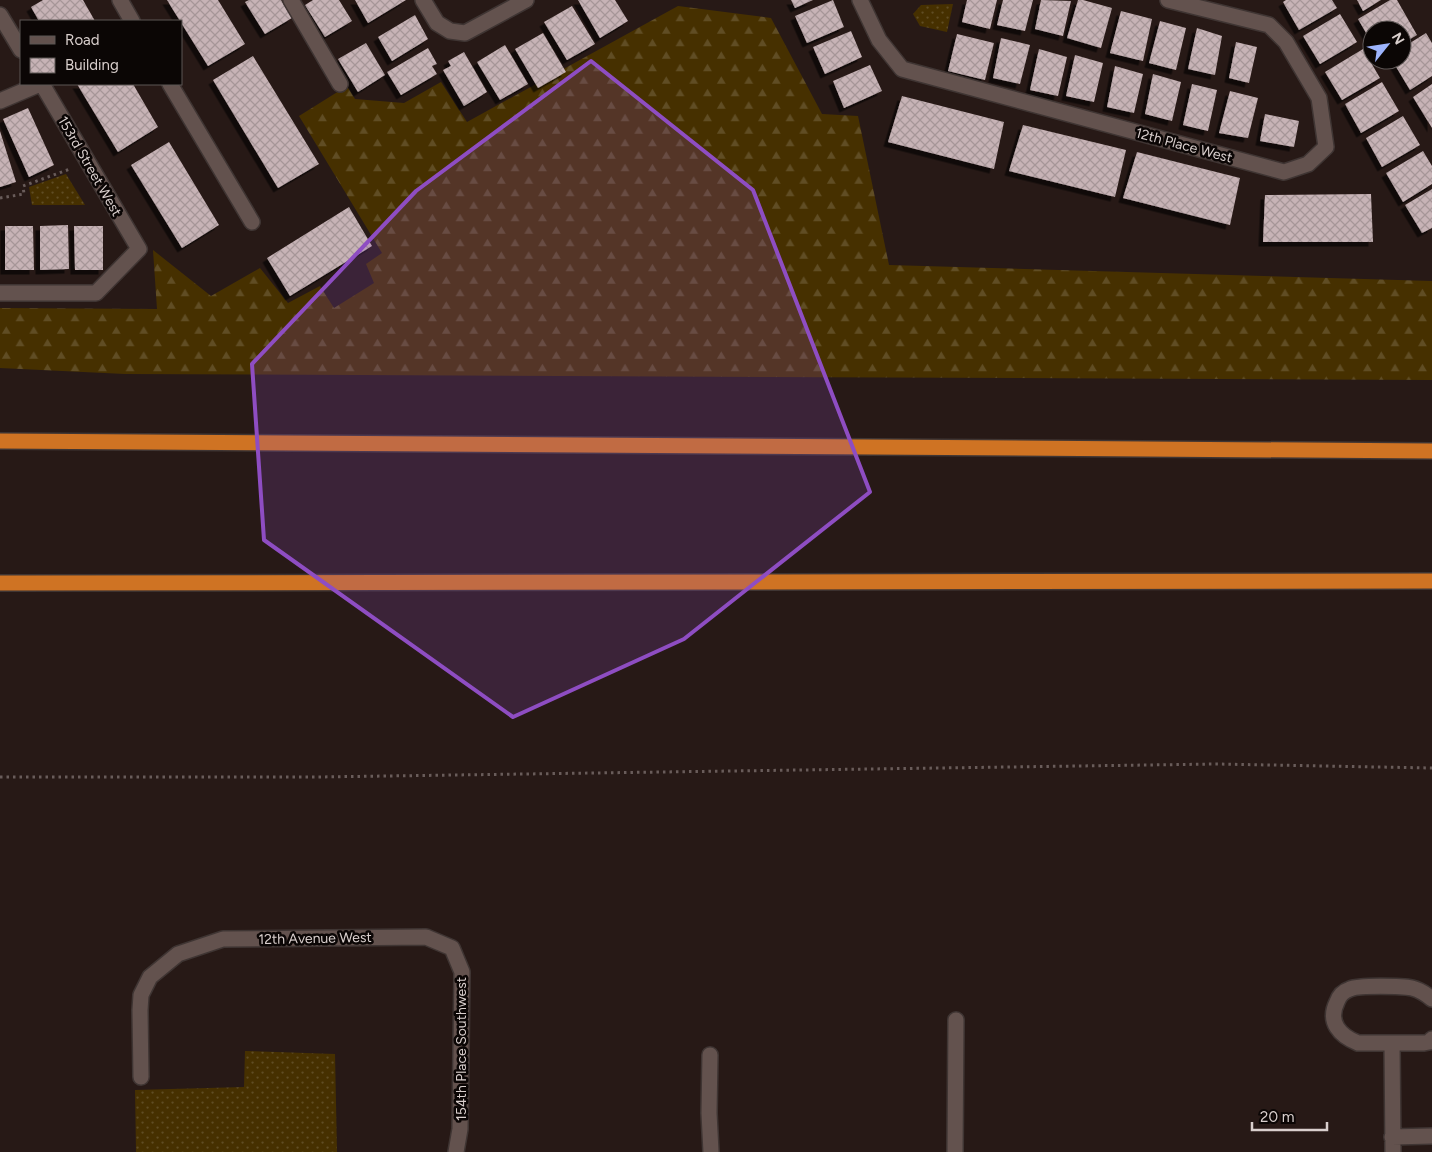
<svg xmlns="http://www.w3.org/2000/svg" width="1432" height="1152" font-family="Figtree,sans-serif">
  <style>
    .grass { fill: url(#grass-dots) }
    .forest { fill: url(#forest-firs) }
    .building { fill: url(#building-cross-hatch); filter: url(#shadow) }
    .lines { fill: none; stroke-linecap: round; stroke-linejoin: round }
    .minor-casing { stroke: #3f3533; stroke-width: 18 }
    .highway-casing { stroke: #3f3533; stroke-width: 18 }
    .path { stroke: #695c5a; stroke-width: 3; stroke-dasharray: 2.5 4; stroke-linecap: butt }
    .minor { stroke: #63524e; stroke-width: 15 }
    .highway { stroke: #cf7323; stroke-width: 15 }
    .marked { fill: #8e4dc2; fill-opacity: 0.2; stroke: #8e4dc2; stroke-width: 4; stroke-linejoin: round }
    .labels { text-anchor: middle; stroke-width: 5; stroke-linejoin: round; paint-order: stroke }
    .street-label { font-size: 14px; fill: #d9cfcd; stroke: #0b0605 }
  </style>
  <defs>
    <pattern id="grass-dots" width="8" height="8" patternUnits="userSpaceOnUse" patternTransform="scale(1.25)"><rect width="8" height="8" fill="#463000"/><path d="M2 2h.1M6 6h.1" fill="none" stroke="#604d24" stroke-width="1.8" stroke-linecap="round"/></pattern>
    <pattern id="forest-firs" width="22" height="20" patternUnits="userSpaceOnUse" patternTransform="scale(1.25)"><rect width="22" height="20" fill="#463000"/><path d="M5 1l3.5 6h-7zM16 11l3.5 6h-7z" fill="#604d24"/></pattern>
    <pattern id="building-cross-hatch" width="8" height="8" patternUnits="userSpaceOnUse" patternTransform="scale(1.25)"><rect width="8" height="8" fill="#c7b3b6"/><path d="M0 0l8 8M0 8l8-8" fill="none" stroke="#a69698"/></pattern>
    <filter id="shadow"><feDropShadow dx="-4.5" dy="4.5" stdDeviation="0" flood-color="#0009"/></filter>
  </defs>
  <rect width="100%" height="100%" fill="#271916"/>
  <path class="grass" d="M953 4 947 32 920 26 913 14 921 5Z
    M66 174 85 205H32L29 187Z
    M245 1051 335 1054 337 1152H136L135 1090 244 1087Z"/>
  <path class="forest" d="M678 6 771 18 822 114 858 116 889 265 1432 281V380L125 374 0 368V308L157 309 153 250 211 296 260 268 288 303 320 286 334 308 374 283 366 264 382 253 299 116 347 86 355 99 404 103 441 82 467 122Z"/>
  <path class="building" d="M43 0H83L95 21H39L31 7Z
    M167 0H218L245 44 208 66Z
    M249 0H281L292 18 265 34 245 2Z
    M313 0H339L352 21 325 37 305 5Z
    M355 0H406L368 23Z
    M578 0H615L628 21 600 38Z
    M791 0H813L795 8Z
    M833 0 844 27 807 43 795 16Z
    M967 0H997L990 29 962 22Z
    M1003 0H1033L1025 31 997 25Z
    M1041 0 1071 1 1063 36 1035 29Z
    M1078 0H1083L1112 8 1101 48 1067 38Z
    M1286 0H1332L1337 8 1299 30 1283 2Z
    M1357 0H1381L1363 11Z
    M1390 0H1397L1417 35 1402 44V30H1372V43L1358 19Z
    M572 6 595 44 567 60 544 22Z
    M1121 11 1152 19 1143 61 1110 53Z
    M1340 14 1357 42 1320 64 1303 36Z
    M415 15 428 39 392 61 378 37Z
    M1160 21 1186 28 1176 70 1149 63Z
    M1197 28 1222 36 1215 75 1188 69Z
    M851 31 862 57 825 74 813 47Z
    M543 33 566 72 538 88 515 49Z
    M1426 33 1432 43V76L1410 90 1392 60H1402V48Z
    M957 34 994 43 985 80 948 71Z
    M1001 38 1030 45 1020 84 993 78Z
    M1236 42 1257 47 1249 83 1229 78Z
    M366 43 385 75 358 92 338 59Z
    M505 45 528 84 500 100 477 62Z
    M428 48 437 64 432 66 437 74 401 95 387 72Z
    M1039 49 1067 57 1058 96 1030 90Z
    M1363 49 1380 78 1342 100 1325 72Z
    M464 52 487 92 464 106 443 70 451 66 448 61Z
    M1075 55 1103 63 1094 102 1066 96Z
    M253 56 319 164 278 188 213 80Z
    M870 65 882 91 844 108 833 81Z
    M1115 66 1143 74 1134 113 1107 107Z
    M1153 74 1181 82 1172 121 1145 114Z
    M1382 82 1399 111 1361 133 1345 104Z
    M77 84H133L158 127 118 152Z
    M1192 84 1217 90 1208 131 1183 125Z
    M1432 84V128L1413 97Z
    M1230 91 1258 98 1248 138 1219 133Z
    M902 96 1004 122 994 169 888 142Z
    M28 108 54 165 29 177 3 119Z
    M1265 114 1299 121 1294 147 1260 141Z
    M1403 116 1420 145 1382 167 1366 138Z
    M1023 125 1126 150 1115 197 1009 171Z
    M0 131 16 182 0 187Z
    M169 142 219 225 182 248 131 165Z
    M1423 151 1432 166V184L1403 202 1386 173Z
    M1137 152 1240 178 1230 225 1123 198Z
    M1432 189V228L1422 233 1405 205Z
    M1371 194 1373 242H1263L1265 195Z
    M349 207 372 246 290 296 267 258Z
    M68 225 69 269 40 270V226Z
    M5 226H33L34 270H5Z
    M74 226H103V270H75Z"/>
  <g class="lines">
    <g class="minor-casing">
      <path id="minor" d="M120 0 132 21
        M291 0 340 84
        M423 0 437 23 450 31 465 33 526 0
        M860 0 879 40 902 69 1284 172 1308 164 1326 147 1319 98 1286 42 1269 25 1168 0
        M0 15 21 50
        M170 84 252 222
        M0 101 40 84
        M0 293H96L139 249 42 84
        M1432 999C1426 994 1420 990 1412 988 1403 986 1358 985 1350 989 1344 991 1339 996 1337 1002 1327 1022 1340 1036 1358 1043H1424L1429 1042 1432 1039
        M1392 1044 1393 1152
        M710 1055 709 1113 711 1152
        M141 1077 140 1010 141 995 150 977 178 954 223 939 426 937 452 948 462 972 460 1129 456 1152
        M1392 1137 1432 1136
        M955 1152 956 1020"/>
    </g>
    <g class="highway-casing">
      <path id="highway" d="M0 441 1432 451
        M0 583 1432 581"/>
    </g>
    <path class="path" d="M0 198 24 194 23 186 70 169
      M0 777H317L1216 764 1432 768"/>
    <use href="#minor" class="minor"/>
    <use href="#highway" class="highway"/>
  </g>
  <path class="marked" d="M591 61 753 190 870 492 684 639 513 717 264 540 252 364 416 191Z"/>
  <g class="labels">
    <g class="street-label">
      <text transform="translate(1184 145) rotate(15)" y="5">12th Place West</text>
      <text transform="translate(90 166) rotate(60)" y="5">153rd Street West</text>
      <text transform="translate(315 938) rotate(-1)" y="5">12th Avenue West</text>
      <text transform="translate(461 1049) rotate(-90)" y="5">154th Place Southwest</text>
    </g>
  </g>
  <rect x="20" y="20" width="162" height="65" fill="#0b0605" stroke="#5d5655"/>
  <rect x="30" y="36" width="25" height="8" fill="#63524e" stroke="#5d5655"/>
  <text x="65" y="45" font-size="15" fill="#d9cfcd">Road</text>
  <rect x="30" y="58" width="25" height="15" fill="url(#building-cross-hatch)" stroke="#5d5655"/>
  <text x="65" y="70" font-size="15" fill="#d9cfcd">Building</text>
  <g transform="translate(1387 45) rotate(60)"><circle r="24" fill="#0b0605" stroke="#5d5655"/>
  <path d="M0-4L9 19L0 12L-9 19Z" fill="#9db4fd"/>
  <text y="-8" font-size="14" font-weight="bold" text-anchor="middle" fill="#d9cfcd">N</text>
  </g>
  <path d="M1252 1122v8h75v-8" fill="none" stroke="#d9cfcd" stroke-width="2.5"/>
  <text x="1260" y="1122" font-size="15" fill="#d9cfcd" stroke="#0b0605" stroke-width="4" paint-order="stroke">20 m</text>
</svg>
